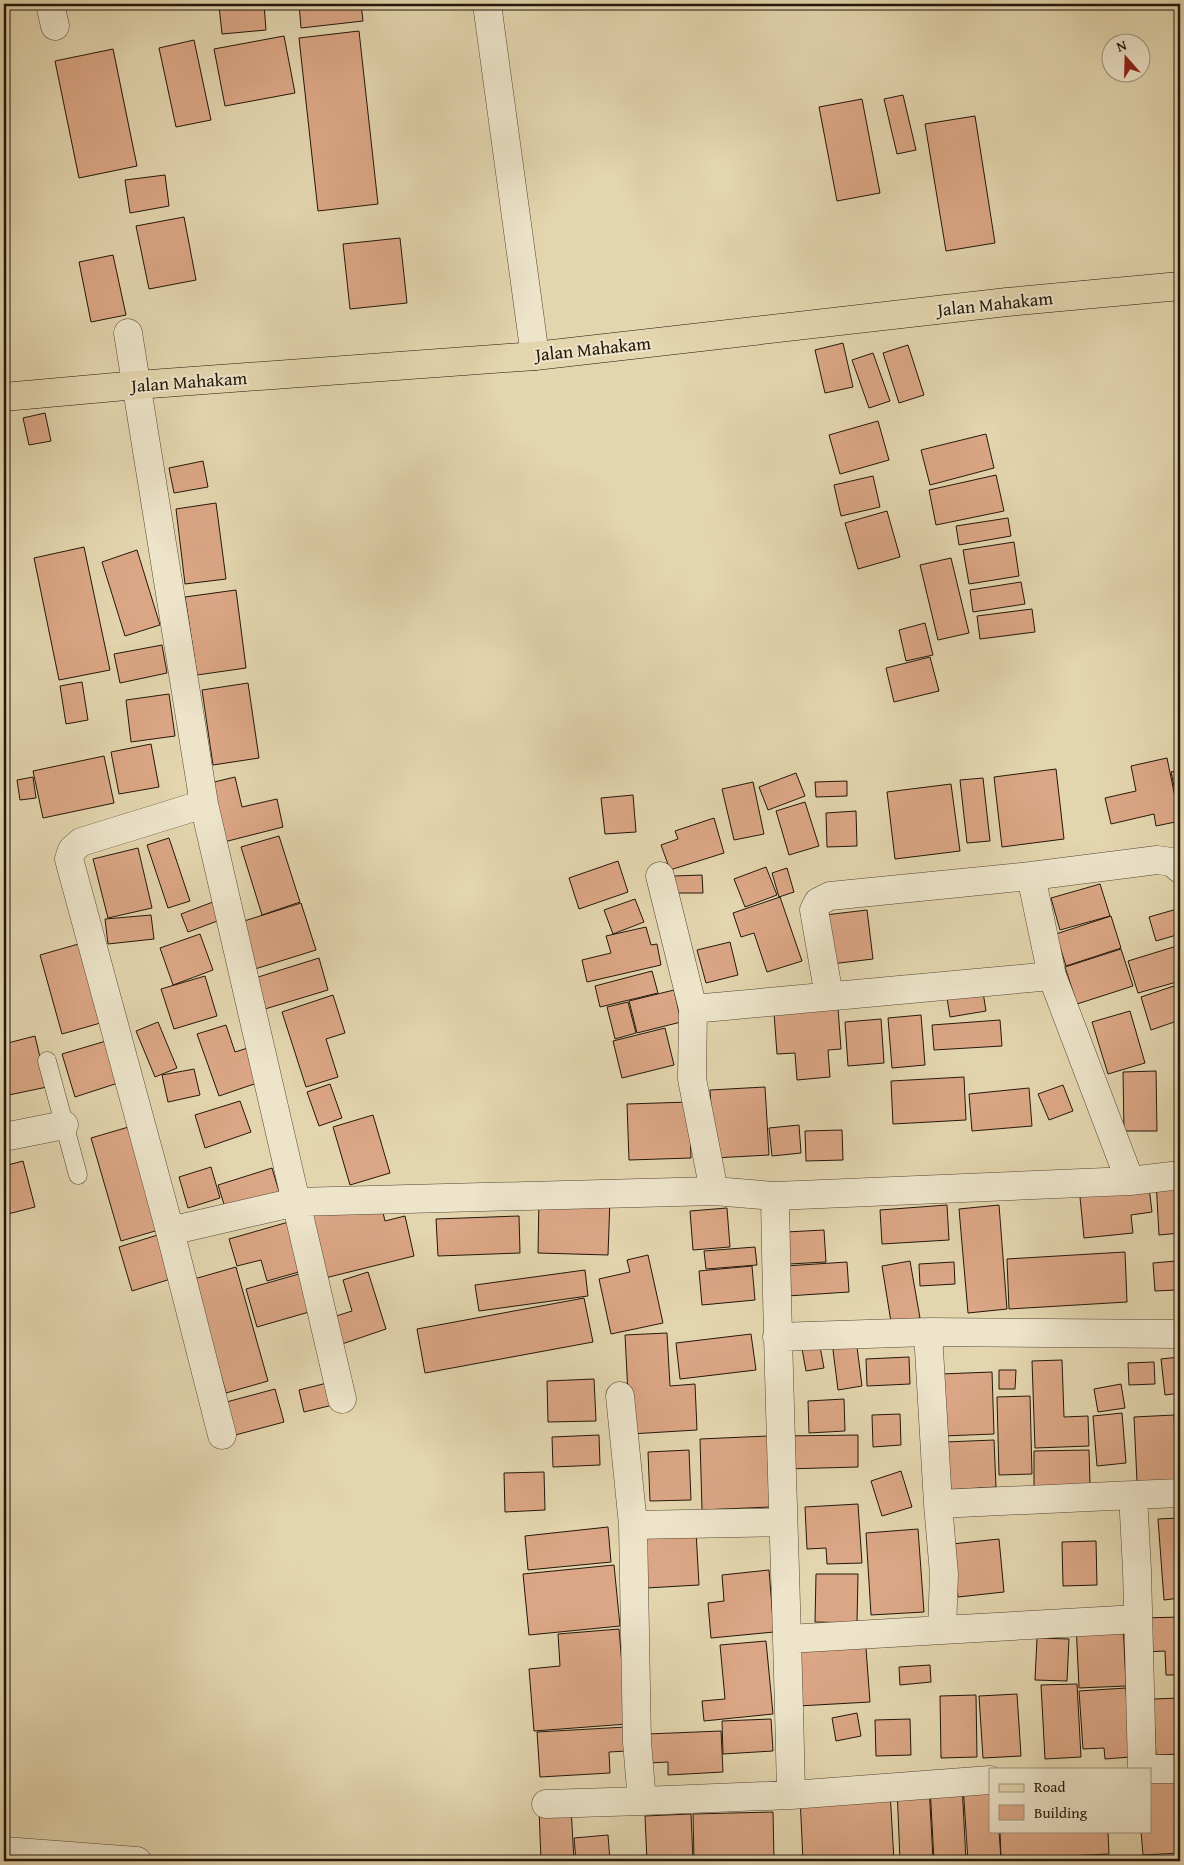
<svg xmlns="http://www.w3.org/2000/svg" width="1184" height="1865" font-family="'Gentium Book Plus',serif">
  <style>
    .building { fill: #dba685; stroke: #23170a }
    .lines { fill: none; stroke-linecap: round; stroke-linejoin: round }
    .service-casing { stroke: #534633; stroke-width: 19 }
    .minor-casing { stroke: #534633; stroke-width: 29 }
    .tertiary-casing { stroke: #534633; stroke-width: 29 }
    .primary-casing { stroke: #23170a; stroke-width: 29 }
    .service { stroke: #ede4ca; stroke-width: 18 }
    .minor { stroke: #ede4ca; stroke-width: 28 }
    .tertiary { stroke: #ede4ca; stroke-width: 28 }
    .primary { stroke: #e3d5ae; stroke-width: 28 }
    .labels { text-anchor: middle; stroke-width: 4; stroke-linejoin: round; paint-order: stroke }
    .street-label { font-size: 18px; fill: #23170a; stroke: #ede4ca }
  </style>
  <rect width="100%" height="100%" fill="#e3d5ae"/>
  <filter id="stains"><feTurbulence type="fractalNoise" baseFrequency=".004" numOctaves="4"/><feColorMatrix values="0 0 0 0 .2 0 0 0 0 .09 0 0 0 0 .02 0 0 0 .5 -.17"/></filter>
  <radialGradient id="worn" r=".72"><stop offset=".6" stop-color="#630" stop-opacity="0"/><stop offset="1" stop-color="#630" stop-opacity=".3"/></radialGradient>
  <path class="building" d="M250 4H264L266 30 222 34 219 6Z
    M299 4H361L363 21 301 28Z
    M359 31 378 204 318 211 299 38Z
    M284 36 295 93 225 106 214 49Z
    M194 40 211 120 176 127 159 48Z
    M113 49 137 166 79 178 55 61Z
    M903 95 916 150 897 154 884 99Z
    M862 99 880 193 837 201 819 107Z
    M975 116 995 243 946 251 925 124Z
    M165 175 169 206 130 213 125 180Z
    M184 217 196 280 149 289 136 226Z
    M400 238 407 303 350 309 343 244Z
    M113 255 126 315 91 322 79 262Z
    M843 343 853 387 825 393 815 350Z
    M908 345 924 395 899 403 883 353Z
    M873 353 890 401 869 408 852 360Z
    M45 413 51 441 29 445 23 418Z
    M878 421 889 460 840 474 829 435Z
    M986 434 994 468 930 485 921 450Z
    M203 461 208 487 174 493 169 468Z
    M996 475 1004 511 936 525 929 490Z
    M873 476 880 507 841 516 834 485Z
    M216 503 226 579 185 584 176 509Z
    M887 511 900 557 858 569 845 523Z
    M1008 518 1011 536 959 545 956 526Z
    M1014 542 1019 576 969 584 963 550Z
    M84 547 110 670 59 680 34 558Z
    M137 550 160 625 125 636 102 562Z
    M951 558 969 633 938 640 920 565Z
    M1021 582 1025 604 973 612 970 590Z
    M236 590 246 668 197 675 185 597Z
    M1032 609 1035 632 980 639 977 616Z
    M925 623 933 655 906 661 899 630Z
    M162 645 167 673 120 683 114 654Z
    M930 657 939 691 894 702 886 668Z
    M82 682 88 720 66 724 60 686Z
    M248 683 259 758 213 765 202 690Z
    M169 694 175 736 131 742 126 700Z
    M151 744 159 787 119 794 111 752Z
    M104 756 114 803 43 818 33 771Z
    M1167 758 1180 821 1156 826 1154 814 1111 824 1105 798 1136 791 1131 766Z
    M1056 769 1064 839 1002 847 994 777Z
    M1180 770V814L1171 772Z
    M796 773 805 796 768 810 759 787Z
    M33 777 36 798 20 800 17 780Z
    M235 777 242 807 277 799 283 827 224 842 210 783Z
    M983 778 990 841 967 843 960 780Z
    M847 781V796L816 797 815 782Z
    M753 782 764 834 734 840 722 789Z
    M951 784 960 851 895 859 887 792Z
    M633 795 636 832 605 834 601 798Z
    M805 802 819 846 789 855 776 811Z
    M856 811 857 846 827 847 826 813Z
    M714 818 724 853 670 870 661 845 678 839 675 831Z
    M279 836 300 902 262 915 241 847Z
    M169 838 190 901 168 908 147 845Z
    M138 848 152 908 108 918 93 859Z
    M618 861 628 892 579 909 569 878Z
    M766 867 777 895 745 907 734 879Z
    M787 868 794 892 779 897 772 873Z
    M702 875 703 893H675L674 876Z
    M1100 884 1110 916 1060 930 1051 898Z
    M780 897 802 961 767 972 754 933 741 937 733 913Z
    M635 899 644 922 613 934 604 910Z
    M213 902 220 920 188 932 181 914Z
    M301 903 316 950 255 969 241 922Z
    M1177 909 1180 921V934L1156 941 1149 917Z
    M867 910 873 959 831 964 825 915Z
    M151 915 154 939 108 944 105 919Z
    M1111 916 1121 948 1066 966 1056 934Z
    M646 927 651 945 657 944 661 965 587 982 582 960 611 953 606 936Z
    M200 934 213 970 173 985 160 948Z
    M89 941 111 1020 62 1034 40 955Z
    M730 942 738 975 706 983 697 950Z
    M1180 945V981L1138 993 1128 961Z
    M1121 949 1133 986 1077 1004 1065 967Z
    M319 958 328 990 265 1009 255 978Z
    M652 971 658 993 600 1007 595 986Z
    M205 976 217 1016 174 1029 161 989Z
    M1180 984V1020L1151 1030 1141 997Z
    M982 986 986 1011 950 1017 946 992Z
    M674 990 681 1022 637 1033 629 1001Z
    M333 995 345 1033 326 1039 338 1077 306 1087 282 1012Z
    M628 1002 636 1033 615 1039 607 1007Z
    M838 1008 841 1049 828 1050 830 1077 797 1080 795 1053 777 1054 774 1013Z
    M1130 1011 1145 1063 1108 1074 1092 1022Z
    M921 1015 925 1065 892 1068 888 1018Z
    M881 1019 884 1063 848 1066 845 1022Z
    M1000 1020 1002 1046 934 1050 932 1025Z
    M158 1022 177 1068 155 1077 136 1031Z
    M226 1025 235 1052 251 1047 263 1081 219 1096 197 1034Z
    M665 1028 674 1065 622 1078 613 1041Z
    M35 1036 47 1087 4 1096V1044Z
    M106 1041 118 1083 75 1097 62 1054Z
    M194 1069 200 1095 168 1102 162 1075Z
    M1156 1071 1157 1131H1124L1123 1072Z
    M964 1077 966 1120 893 1124 891 1081Z
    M330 1084 342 1118 319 1126 307 1092Z
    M1063 1085 1073 1111 1049 1120 1038 1094Z
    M765 1087 769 1155 714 1158 710 1090Z
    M1029 1088 1032 1126 972 1131 969 1094Z
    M240 1101 251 1132 205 1148 195 1115Z
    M689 1102 691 1158 629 1160 627 1104Z
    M373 1115 390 1173 350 1185 333 1127Z
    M799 1125 801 1153 772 1156 769 1128Z
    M132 1126 162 1229 121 1241 91 1138Z
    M842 1130 843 1160 806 1161 805 1131Z
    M23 1161 35 1207 4 1215V1166Z
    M211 1167 220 1198 188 1208 179 1177Z
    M272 1168 281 1198 227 1214 218 1185Z
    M1148 1179 1152 1212 1131 1215 1133 1233 1084 1238 1079 1187Z
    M1180 1179V1233L1159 1235 1156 1180Z
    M539 1197 610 1199 608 1255 538 1253Z
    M380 1200 385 1221 405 1216 414 1256 317 1280 302 1218Z
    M947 1205 949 1240 882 1244 880 1210Z
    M999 1205 1007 1309 968 1313 959 1209Z
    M727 1208 730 1247 693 1250 690 1211Z
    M519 1216 520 1253 438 1256 436 1219Z
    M292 1221 306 1270 267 1281 261 1260 237 1266 229 1239Z
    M824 1230 826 1262 789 1264 786 1232Z
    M164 1233 177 1277 132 1291 119 1247Z
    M1175 1244H1180V1306H1177L1176 1290 1155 1291 1153 1263 1176 1261Z
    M755 1247 757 1265 706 1269 704 1251Z
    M1125 1252 1127 1302 1009 1309 1007 1259Z
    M648 1255 663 1323 611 1334 599 1279 630 1272 627 1260Z
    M910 1261 920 1318 891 1322 882 1266Z
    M847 1262 849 1292 787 1296 785 1266Z
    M954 1262 955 1284 920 1286 919 1264Z
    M752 1266 755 1300 702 1305 699 1271Z
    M236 1267 268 1381 226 1393 194 1279Z
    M585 1270 588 1296 479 1311 475 1285Z
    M306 1272 316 1310 257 1327 246 1289Z
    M368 1272 386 1329 342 1344 333 1317 352 1311 343 1280Z
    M584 1298 593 1342 425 1373 417 1329Z
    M667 1333 670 1386 695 1384 697 1430 630 1434 625 1335Z
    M751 1334 756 1370 680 1379 676 1343Z
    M856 1339 862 1386 838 1390 832 1342Z
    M819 1341 824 1368 806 1371 801 1343Z
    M909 1357 910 1384 867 1386 866 1359Z
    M1180 1357V1393L1165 1395 1161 1359Z
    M1062 1360 1064 1417 1088 1416 1089 1446 1035 1448 1032 1361Z
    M1154 1362 1155 1384 1129 1385 1128 1363Z
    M999 1370H1016L1015 1389H999Z
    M992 1372 994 1434 943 1436 941 1374Z
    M594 1379 596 1421 548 1422 547 1381Z
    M331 1382 337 1404 304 1412 299 1390Z
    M1121 1384 1125 1408 1098 1412 1094 1389Z
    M275 1389 284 1422 228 1437 219 1404Z
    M1030 1396 1032 1474 999 1475 997 1397Z
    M844 1399 845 1431 809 1433 808 1401Z
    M1122 1413 1126 1463 1097 1466 1093 1416Z
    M900 1414 901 1445 873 1447 872 1415Z
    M1174 1415 1177 1480 1137 1482 1134 1417Z
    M599 1435 600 1465 553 1467 552 1437Z
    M858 1435V1467L784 1469V1436Z
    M768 1436 770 1507 702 1510 700 1439Z
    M994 1440 996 1487 948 1490 946 1442Z
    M689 1450 691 1500 650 1501 648 1452Z
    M1089 1450 1090 1484 1034 1486V1451Z
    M901 1471 912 1507 882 1516 871 1481Z
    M544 1472 545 1510 505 1512 504 1473Z
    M858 1504 862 1563 827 1564 826 1548 807 1549 805 1507Z
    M1180 1518V1598L1164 1600 1158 1519Z
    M608 1527 611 1562 528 1570 525 1536Z
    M918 1529 924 1612 871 1615 866 1533Z
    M696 1531 699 1585 646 1588 643 1534Z
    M999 1539 1004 1592 958 1597 952 1544Z
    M1096 1541 1097 1585 1063 1586 1062 1542Z
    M614 1565 620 1626 529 1635 523 1574Z
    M769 1570 774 1632 711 1638 708 1603 724 1601 722 1575Z
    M816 1574H858L857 1623 815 1622Z
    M1180 1617V1675H1166L1165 1651 1143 1652 1142 1618Z
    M1123 1622 1126 1686 1079 1688 1076 1624Z
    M619 1629 627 1724 534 1731 529 1669 560 1666 558 1634Z
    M865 1635 870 1702 798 1706 794 1639Z
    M1037 1638 1069 1639 1067 1681 1035 1680Z
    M766 1641 773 1714 704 1721 702 1701 725 1699 720 1645Z
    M930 1665 931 1682 900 1685 899 1667Z
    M1077 1684 1081 1757 1045 1759 1041 1685Z
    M1126 1688 1130 1757 1105 1759 1104 1748 1083 1749 1079 1691Z
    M1017 1694 1021 1756 983 1758 979 1696Z
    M976 1695 977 1757 941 1758 940 1696Z
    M1180 1698V1754L1156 1755 1153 1699Z
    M857 1713 861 1736 836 1741 832 1718Z
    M771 1719 773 1751 723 1754 722 1721Z
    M910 1719 911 1755 876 1756 875 1720Z
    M626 1727 627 1751 609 1752 610 1773 540 1777 537 1732Z
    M721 1731 723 1772 668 1775V1762L649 1763 648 1734Z
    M1180 1772V1853L1143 1855 1141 1831H1150V1773Z
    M990 1783V1831H999L1001 1859 968 1861 963 1785Z
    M962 1784 966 1861H934L930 1786Z
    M929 1786 933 1859 900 1861 897 1788Z
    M890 1791 894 1861H803L800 1797Z
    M571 1807 574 1861H541L539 1809Z
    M773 1812 774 1861H694L693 1814Z
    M691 1814 693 1861H647L645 1816Z
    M1000 1831H1108L1109 1854 1001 1859Z
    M608 1835 610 1861H576L574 1838Z"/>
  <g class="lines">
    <g class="service-casing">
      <path id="service" d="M47 1061 78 1175"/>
    </g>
    <g class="minor-casing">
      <path id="minor" d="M50 4 55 26
        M128 333 204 804 296 1202 714 1191 775 1196 1130 1181 1180 1175
        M204 804 81 842 72 850 69 859 170 1231 296 1202 342 1399
        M660 876 693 1009
        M1031 876 1157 860 1172 862 1180 869
        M829 996 814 910 818 902 830 896 1031 876 1052 976 1130 1181
        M4 1137 64 1125
        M714 1191 692 1079 693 1009 1052 976
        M775 1196C778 1396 787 1595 791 1795
        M170 1231 222 1435
        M777 1337 928 1332 1180 1334
        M620 1396 633 1525 637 1742 642 1801 791 1795 990 1780
        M938 1504 1133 1495
        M633 1525 783 1522
        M942 1630 1137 1619
        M788 1639 942 1630 944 1574 938 1504 928 1332
        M1142 1769 1137 1570 1133 1495 1180 1493
        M1150 1769H1180
        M546 1804 642 1801
        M4 1851 137 1861"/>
    </g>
    <g class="tertiary-casing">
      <path id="tertiary" d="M487 4 535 356"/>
    </g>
    <g class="primary-casing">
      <path id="primary" d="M4 397 137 385 535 356 1007 302 1180 286"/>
    </g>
    <use href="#service" class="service"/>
    <use href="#minor" class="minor"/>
    <use href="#tertiary" class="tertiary"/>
    <use href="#primary" class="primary"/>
  </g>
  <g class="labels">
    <g class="street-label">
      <text transform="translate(995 304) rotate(-6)" y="6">Jalan Mahakam</text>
      <text transform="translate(593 349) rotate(-6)" y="6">Jalan Mahakam</text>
      <text transform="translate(189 382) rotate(-4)" y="6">Jalan Mahakam</text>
    </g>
  </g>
  <rect width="1184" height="1865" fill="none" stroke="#e3d5ae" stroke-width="20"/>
  <rect x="5" y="5" width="1174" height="1855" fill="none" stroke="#23170a" stroke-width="2.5"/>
  <rect x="10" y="10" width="1164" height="1845" fill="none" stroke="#23170a"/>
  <rect x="989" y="1768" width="162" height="65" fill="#ede4ca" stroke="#9c927d"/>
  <rect x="999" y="1784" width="25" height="8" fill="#e3d5ae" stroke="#9c927d"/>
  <text x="1034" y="1792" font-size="15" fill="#23170a">Road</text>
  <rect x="999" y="1805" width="25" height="15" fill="#dba685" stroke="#9c927d"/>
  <text x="1034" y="1818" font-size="15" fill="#23170a">Building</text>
  <g transform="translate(1126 58) rotate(340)"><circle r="24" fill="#ede4ca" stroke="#9c927d"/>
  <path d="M0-4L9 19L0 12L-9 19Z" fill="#8f2418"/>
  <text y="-8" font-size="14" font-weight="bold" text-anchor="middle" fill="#23170a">N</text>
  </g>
  <rect width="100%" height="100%" filter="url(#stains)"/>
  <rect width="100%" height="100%" fill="url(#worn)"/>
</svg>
